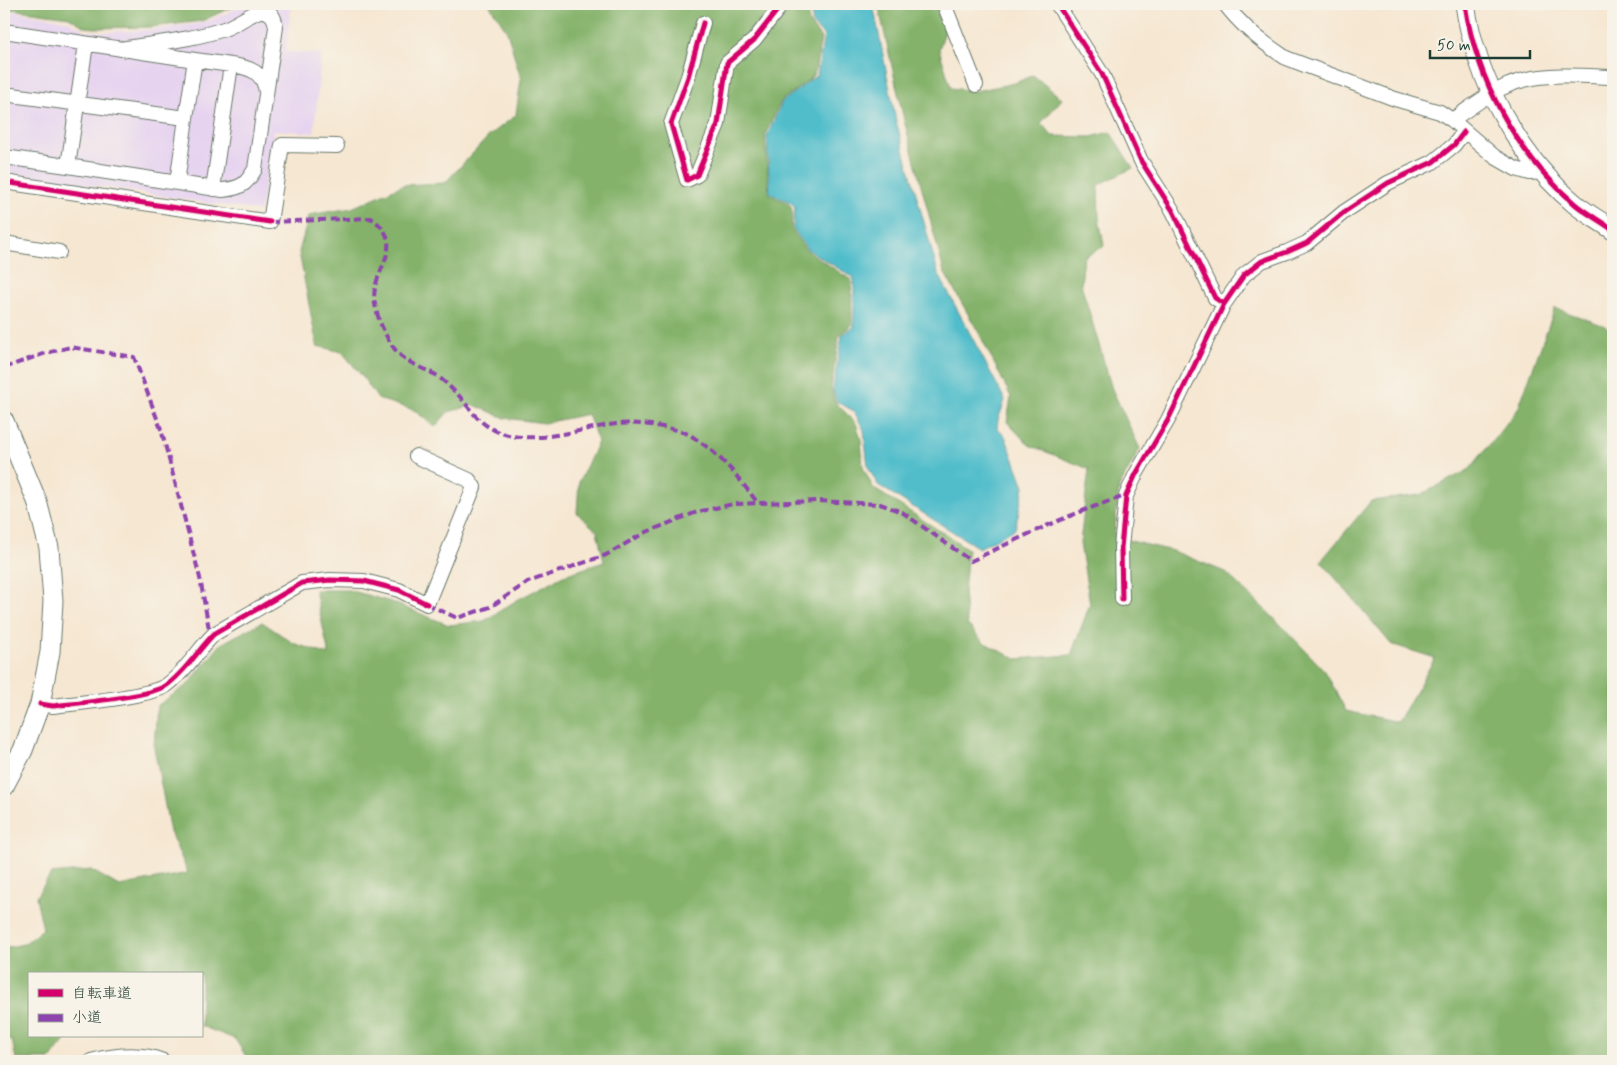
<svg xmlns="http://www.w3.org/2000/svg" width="1617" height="1065" font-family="Mynerve,'Klee One',sans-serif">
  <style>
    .built { fill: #e6d3f0 }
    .forest { fill: #84b26b; stroke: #527850 }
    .water { fill: #51bdcb; stroke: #387d80 }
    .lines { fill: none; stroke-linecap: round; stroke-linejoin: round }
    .minor-casing { stroke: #6a786b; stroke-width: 16 }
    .major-casing { stroke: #6a786b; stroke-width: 21 }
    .minor { stroke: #fff; stroke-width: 14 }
    .major { stroke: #fff; stroke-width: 19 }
    .quiet { stroke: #8e44ad; stroke-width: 4; stroke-dasharray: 8 4; stroke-linecap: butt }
    .cycleway-casing { stroke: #f7f3e8; stroke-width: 8 }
    .cycleway { stroke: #d6006c; stroke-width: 5 }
  </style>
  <rect width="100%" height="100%" fill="#f7f3e8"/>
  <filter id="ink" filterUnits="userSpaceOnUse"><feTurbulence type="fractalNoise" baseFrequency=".02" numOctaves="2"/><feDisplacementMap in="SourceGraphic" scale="10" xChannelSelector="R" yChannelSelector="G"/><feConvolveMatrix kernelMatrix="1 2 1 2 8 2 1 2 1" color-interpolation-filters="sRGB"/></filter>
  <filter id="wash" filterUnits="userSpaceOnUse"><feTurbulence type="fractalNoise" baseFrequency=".0096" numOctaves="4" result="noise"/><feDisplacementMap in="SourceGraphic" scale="20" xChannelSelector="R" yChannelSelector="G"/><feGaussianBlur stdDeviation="1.12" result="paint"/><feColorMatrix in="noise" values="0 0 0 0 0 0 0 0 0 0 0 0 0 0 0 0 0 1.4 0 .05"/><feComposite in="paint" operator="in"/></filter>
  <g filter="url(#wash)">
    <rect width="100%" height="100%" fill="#f6e7d2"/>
    <path class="built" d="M248 4H291L286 52 321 54 314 133 274 130 260 211 4 172V10L66 20 86 31 101 32 151 30 203 23Z"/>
    <path class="forest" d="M4 4H238L202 21 151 27 95 28 85 27 69 17 4 8Z
      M489 4H806L809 23 821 38 815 72 810 79 781 101 765 135 769 194C792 205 794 201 791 228L806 250 851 280 852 325 839 336 831 388 835 402 856 423 861 440 863 467 873 488 968 549 964 592 967 624 983 642 1016 659 1071 655 1090 604 1080 543 1089 469 1029 445 1007 422 1011 397 979 333 944 272 904 120 878 4H935L945 31 939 49 951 88 975 91 1015 83 1033 75 1062 99 1041 123 1052 136 1091 137 1110 132 1133 168 1098 185 1099 218 1104 246 1084 257 1081 284 1112 389 1140 449 1119 487 1114 537 1173 551 1225 572 1276 620 1325 671 1346 711 1398 722 1435 658 1391 644 1321 561 1371 501 1420 495 1470 469 1518 409 1555 308 1605 326 1613 335V1061H249L235 1039 201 1026V974H29V1036H76L67 1038 50 1059H16L12 1040H4V948L24 944 43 929 36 897 51 874 91 870 119 886 188 873 170 832 154 747 157 706 187 685 221 644 262 622 293 643 329 655 315 590H349L391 602 449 625 484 621 517 600 567 574 604 562 597 531 577 513 579 482 598 442 588 414 544 423 505 418 474 405 448 412 435 427 414 410 378 399 362 376 342 352 317 346 299 252 309 215 352 208 403 185 445 183 489 136 516 115 521 79 507 31Z"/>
    <path class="water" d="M810 4H873L896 121 938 273 1005 400 998 420 997 428 1005 436 1024 486 1015 529 979 548 878 485 868 467 864 430 854 411 837 402 833 390 842 335 854 327V278L807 249 793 228 795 207 790 202 770 193 767 136 782 102 817 75 824 36 813 25Z"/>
  </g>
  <g filter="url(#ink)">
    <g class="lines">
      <g class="minor-casing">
        <path id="minor" d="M944 4 976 85
          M1057 4 1102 74 1141 161 1173 211 1215 298 1224 304
          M1225 4C1241 26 1263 43 1286 58L1395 99 1440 112 1452 120 1495 157 1516 169 1530 173 1543 172
          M703 23 688 77 671 124 687 180 697 175 718 124 727 63 754 40 779 8 780 4
          M4 31 195 60
          M231 65C249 67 264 72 266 92
          M4 94 186 118 177 183
          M186 118 195 60 231 65 213 189
          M1452 120C1474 105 1498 86 1524 80 1552 73 1584 76 1613 77
          M4 157 68 166 86 44
          M68 166 223 190C241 188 246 185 255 169L276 27C275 19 272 11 262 11 256 10 234 26 224 29 191 40 155 43 120 49
          M4 182 270 222 282 145 337 146
          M4 243 59 252
          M1122 599 1121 548 1126 496 1136 474 1168 420 1224 304 1244 275 1262 261 1287 252 1307 243 1344 212 1388 183 1433 162 1454 145 1464 132
          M40 704 53 706C77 703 150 697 167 685 186 671 198 650 214 634L302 583 330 580 364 581 399 590 427 604 474 487 469 480 416 456
          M91 1061C114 1055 141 1052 163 1061"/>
      </g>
      <g class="major-casing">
        <path id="major" d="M1465 4C1476 79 1517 155 1575 204 1587 214 1601 221 1613 230
          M4 421 37 501 49 548 53 601 50 652 40 704 23 750 4 786"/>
      </g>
      <use href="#minor" class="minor"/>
      <use href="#major" class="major"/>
      <path class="quiet" d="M270 222 371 218C411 246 368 271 375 304 378 320 386 339 397 352 407 363 423 368 436 375 442 379 448 385 453 390 464 399 470 412 481 421 516 453 575 429 616 424 637 422 668 426 688 434 693 436 698 441 703 444 725 460 741 481 757 502
        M4 368 43 354 70 347 134 357 161 429 200 578 209 629 214 634
        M427 604 457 618 490 607 528 582 606 555 644 533 697 512 733 504 818 501 880 504 902 512 971 561C1022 537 1072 512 1126 496"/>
      <g class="cycleway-casing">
        <path id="cycleway" d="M1057 4 1102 74 1141 161 1173 211 1215 298 1224 304
          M1465 4C1476 79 1517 155 1575 204 1587 214 1601 221 1613 230
          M703 23 688 77 671 124 687 180 697 175 718 124 727 63 754 40 779 8 780 4
          M4 182 270 222
          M1122 599 1121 548 1126 496 1136 474 1168 420 1224 304 1244 275 1262 261 1287 252 1307 243 1344 212 1388 183 1433 162 1454 145 1464 132
          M40 704 53 706C77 703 150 697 167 685 186 671 198 650 214 634L302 583 330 580 364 581 399 590 427 604"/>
      </g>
      <use href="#cycleway" class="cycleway"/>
    </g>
  </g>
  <rect width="1617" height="1065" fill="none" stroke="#f7f3e8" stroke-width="20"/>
  <rect x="28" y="972" width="175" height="65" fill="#f7f3e8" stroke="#a1aaa0"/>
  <rect x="38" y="989" width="25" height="8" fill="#d6006c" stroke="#a1aaa0"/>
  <text x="72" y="998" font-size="15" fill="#1f3d34">自転車道</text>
  <rect x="38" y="1014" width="25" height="8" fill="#8e44ad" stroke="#a1aaa0"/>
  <text x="72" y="1022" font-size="15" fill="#1f3d34">小道</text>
  <path d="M1430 50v8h100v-8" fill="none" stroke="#1f3d34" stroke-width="2.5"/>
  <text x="1437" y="50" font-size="15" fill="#1f3d34" stroke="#f7f3e8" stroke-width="4" paint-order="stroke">50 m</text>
</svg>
